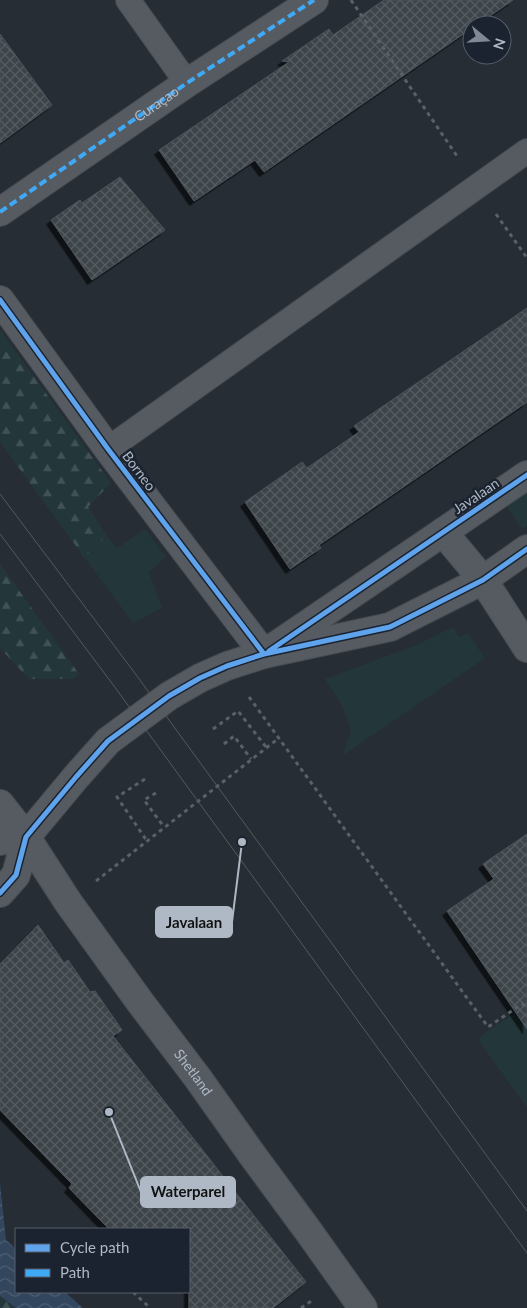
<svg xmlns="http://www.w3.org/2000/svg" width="527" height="1308" font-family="Lato,sans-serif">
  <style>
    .grass { fill: #23373a }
    .forest { fill: url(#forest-firs) }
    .water { fill: url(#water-waves) }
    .building { fill: url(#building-cross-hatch); stroke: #4e545c; filter: url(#shadow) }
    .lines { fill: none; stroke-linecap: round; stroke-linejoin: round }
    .lane-casing { stroke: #44494f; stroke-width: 26 }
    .street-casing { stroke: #44494f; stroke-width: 30 }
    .path { stroke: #596066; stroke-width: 3; stroke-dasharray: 4 4; stroke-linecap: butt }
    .lane { stroke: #565b62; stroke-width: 24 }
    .street { stroke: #565b62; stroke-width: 28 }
    .tram { stroke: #555a60; stroke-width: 1 }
    .quiet { stroke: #3fa9f5; stroke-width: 4; stroke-dasharray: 8 4; stroke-linecap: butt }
    .cycleway-casing { stroke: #1a232f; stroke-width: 8 }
    .cycleway { stroke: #60a3ed; stroke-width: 5 }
    .labels { text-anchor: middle; stroke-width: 5; stroke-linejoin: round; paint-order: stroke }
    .street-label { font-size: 14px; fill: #afb9c6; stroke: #1a232f }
    .leader { fill: none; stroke: #afb9c6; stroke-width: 2 }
    .callout-dot { fill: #afb9c6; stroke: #1a232f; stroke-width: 2 }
    .callout { fill: #afb9c6; stroke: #afb9c6; stroke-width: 2 }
    .callout-label { font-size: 15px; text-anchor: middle; font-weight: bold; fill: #111 }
  </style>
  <defs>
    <pattern id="forest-firs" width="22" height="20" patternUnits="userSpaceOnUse" patternTransform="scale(1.25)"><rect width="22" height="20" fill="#23373a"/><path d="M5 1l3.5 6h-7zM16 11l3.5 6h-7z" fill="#405255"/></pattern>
    <pattern id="water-waves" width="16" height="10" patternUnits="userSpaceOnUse" patternTransform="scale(1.25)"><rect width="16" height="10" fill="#32465e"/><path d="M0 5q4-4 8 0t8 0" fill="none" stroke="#4d5f74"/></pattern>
    <pattern id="building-cross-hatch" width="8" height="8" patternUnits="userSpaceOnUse" patternTransform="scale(1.25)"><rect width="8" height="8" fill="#3d444a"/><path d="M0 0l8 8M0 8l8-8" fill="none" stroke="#565d63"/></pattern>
    <filter id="shadow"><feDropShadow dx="-4.5" dy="4.5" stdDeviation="0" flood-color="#0009"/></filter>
  </defs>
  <rect width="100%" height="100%" fill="#262d34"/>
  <path class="grass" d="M527 489V526L522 529 505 504Z
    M145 529 166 557 149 572 162 608 133 623 84 557 107 536 117 548Z
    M453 627 459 637 468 633 485 658 342 756 351 731 342 705 325 679 419 644Z
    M518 1011 527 1022V1107L478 1040 483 1034Z"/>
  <path class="forest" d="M0 330 111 483 88 507 107 536 84 557 0 442Z
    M0 564 79 674 73 679H29L0 648Z
    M0 1296 16 1308H0Z"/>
  <path class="water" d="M0 1183 6 1240 16 1249V1292H65L83 1308H16L0 1296Z"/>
  <path class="building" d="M384 0H513L477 25H472V28L264 172 255 160 194 201 159 150 289 62 282 61 329 29 333 35Z
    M0 34 52 105 0 143Z
    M120 177 165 230 92 280 51 220 80 200 82 203Z
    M527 308V402L319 545 321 548 290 569 245 502 302 462 307 468 359 432 354 426Z
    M527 834V1029L447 911 494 879 483 864Z
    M38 925 64 963 68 960 90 992 95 991 122 1030 113 1036 306 1282 273 1308H189V1229H109L69 1188 72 1184 0 1110V964Z"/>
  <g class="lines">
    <g class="lane-casing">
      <path id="lane" d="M128 0 187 83
        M108 449 527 151"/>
    </g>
    <g class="street-casing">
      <g id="street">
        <path id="s1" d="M0 212 187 83 314 0"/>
        <path d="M0 300 108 449 264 654"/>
        <path d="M443 532 483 580 527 648"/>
        <path d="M274 647 527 475"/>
        <path id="s2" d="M0 804 26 837 68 902 140 1002 197 1077 253 1156 309 1232 363 1308"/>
        <path d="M0 841 26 837"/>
        <path d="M0 893 16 875 26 837 76 777 108 741 169 696 200 678 227 666 264 654 390 627 483 580 527 549"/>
      </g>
    </g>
    <path class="path" d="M351 0 459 159
      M496 214 527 258
      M249 697 488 1027 522 1004 527 1009
      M213 729 238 711 266 747
      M224 744 234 736 251 759
      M145 779 117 797 147 841
      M156 793 144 800 164 827
      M96 881 279 738
      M133 1292 150 1308
      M301 1308 313 1300"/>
    <use href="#lane" class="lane"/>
    <use href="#street" class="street"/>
    <path class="tram" d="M0 494 134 672 527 1211
      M0 534 114 686 527 1253"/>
    <path class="quiet" d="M0 212 187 83 314 0"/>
    <g class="cycleway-casing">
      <path id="cycleway" d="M0 300 108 449 264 654
        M269 651 527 475
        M0 893 16 875 26 837 76 777 108 741 169 696 200 678 227 666 264 654 390 627 483 580 527 549"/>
    </g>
    <use href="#cycleway" class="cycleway"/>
  </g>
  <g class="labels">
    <g class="street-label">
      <text dy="5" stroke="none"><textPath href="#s1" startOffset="190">Curaçao</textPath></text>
      <text transform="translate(139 471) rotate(53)" y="5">Borneo</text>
      <text transform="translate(476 496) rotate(-34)" y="5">Javalaan</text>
      <text dy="5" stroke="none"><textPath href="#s2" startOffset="331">Shetland</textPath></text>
    </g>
  </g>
  <path class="leader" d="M242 842L232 922M109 1112L141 1192"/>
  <g class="callout-dot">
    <circle cx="242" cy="842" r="5"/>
    <circle cx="109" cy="1112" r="5"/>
  </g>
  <g class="callout">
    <rect x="156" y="907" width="76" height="30" rx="5"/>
    <rect x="141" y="1177" width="94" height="30" rx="5"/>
  </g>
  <g class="callout-label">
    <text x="194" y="928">Javalaan</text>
    <text x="188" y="1197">Waterparel</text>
  </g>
  <rect x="15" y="1228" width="175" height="65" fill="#1a232f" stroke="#565f6b"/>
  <rect x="25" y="1244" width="25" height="8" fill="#60a3ed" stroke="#565f6b"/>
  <text x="60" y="1253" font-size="15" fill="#afb9c6">Cycle path</text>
  <rect x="25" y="1269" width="25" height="8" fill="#3fa9f5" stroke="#565f6b"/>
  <text x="60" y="1278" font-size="15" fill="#afb9c6">Path</text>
  <g transform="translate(487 40) rotate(108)"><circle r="24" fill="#1a232f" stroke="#565f6b"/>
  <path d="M0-4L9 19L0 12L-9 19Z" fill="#7f8893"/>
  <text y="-8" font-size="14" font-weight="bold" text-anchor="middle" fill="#afb9c6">N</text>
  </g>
</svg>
